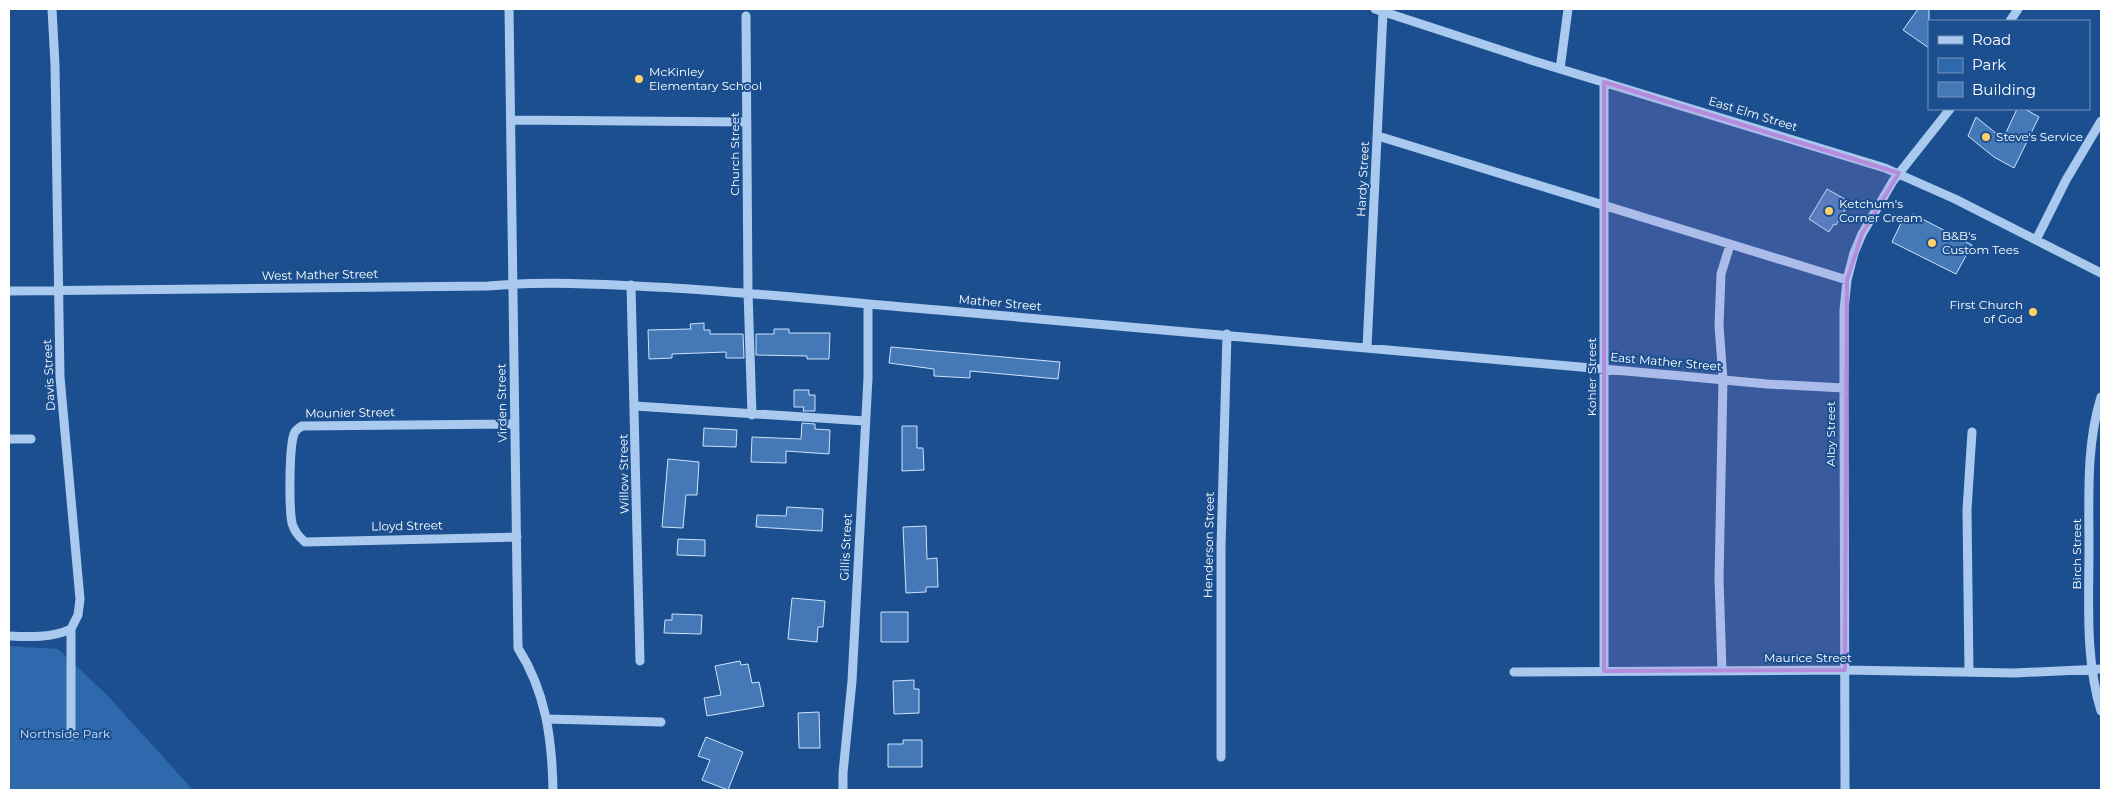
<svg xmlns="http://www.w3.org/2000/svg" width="2110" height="799" font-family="Montserrat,sans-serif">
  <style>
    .green { fill: #2e69ad }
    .building { fill: #4478b7; stroke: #cfe3fa }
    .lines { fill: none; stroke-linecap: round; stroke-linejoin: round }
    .minor { stroke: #a9c9ee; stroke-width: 9 }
    .marked { fill: #b68bdc; fill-opacity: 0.2; stroke: #b68bdc; stroke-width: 4; stroke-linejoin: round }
    .poi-dot { fill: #ffd166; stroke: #1b4f8f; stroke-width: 2 }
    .labels { text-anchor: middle; stroke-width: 4; stroke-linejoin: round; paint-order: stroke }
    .poi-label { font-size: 12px; fill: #fff; stroke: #1b4f8f; text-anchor: start }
    .street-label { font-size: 12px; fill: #fff; stroke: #1b4f8f }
    .park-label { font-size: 12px; fill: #cfe3fa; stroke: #1b4f8f }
  </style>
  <rect width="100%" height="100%" fill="#1b4f8f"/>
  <path class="green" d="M9 646 58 649 106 694 193 790H9Z"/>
  <path class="building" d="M1918 9H1929V48L1903 30Z
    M2017 109H2025L2039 117 2014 168 1994 157 1968 136 1976 117 2003 139Z
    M1827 189 1850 202 1836 225 1834 224 1829 232 1809 219Z
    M1913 214 1972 245 1956 274 1892 242 1903 219Z
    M704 323V330H710V334H743L744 358H726V352L672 354V358L649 359 648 330 691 329 690 324Z
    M774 329H789V333H830L829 359H807V356L756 355V334H774Z
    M891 347 1060 362 1058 379 970 371V378L934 376V369L889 363Z
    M794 390H809V395H815V411H803L804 407H794Z
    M802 423 815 424V429L830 430 829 454 786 451V463L751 462 752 437 801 439Z
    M902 426H917V448H923L924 470 902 471Z
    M704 428 737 430 736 447 703 446Z
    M668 459 699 462 697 495H686L683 528 662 527Z
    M787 507 823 509 822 531 756 527 757 515 786 516Z
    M926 526 927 559 937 558 938 587H926V592L906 593 903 527Z
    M678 539 705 540V556L677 555Z
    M792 598 825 601 823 627H818L817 642 788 639Z
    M881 612H908V642H881Z
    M672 614 702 615 701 634 664 633 665 620H672Z
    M740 661 741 665 748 664 752 683 759 682 764 706 707 716 704 698 721 695 715 666Z
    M914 680V689H919V713L894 714 893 681Z
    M819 712 820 748H799L798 713Z
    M706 737 743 752 728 790 702 780 710 760 698 756Z
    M903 740H922V767H888V744H903Z"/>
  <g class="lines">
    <path class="minor" d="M52 9 55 65 60 377 80 599 78 615 71 629V736
      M509 9 518 648C546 692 552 739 553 790
      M1375 9 1534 61 1885 168 1955 199 2101 273
      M746 16 748 292 752 415
      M2010 21 2018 9
      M1560 69 1568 9
      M1604 82V671
      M511 120 747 122
      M1378 136 1847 280
      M2036 240 2066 180 2101 121
      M631 285 640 661
      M9 291 488 286C544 281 599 284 655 287 750 292 844 302 938 310 1215 333 1491 358 1767 384L1844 388
      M1367 348 1383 12
      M2101 397C2086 445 2089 497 2089 548 2089 602 2085 659 2101 711
      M635 406 865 421
      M515 424 302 426C299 428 295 430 294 434 289 448 289 508 292 523 294 531 299 537 305 542L517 537
      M9 439H31
      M9 636C29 637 52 638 71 629
      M1722 671 1719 579 1723 379 1719 326 1721 274 1730 245
      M1514 672 1845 670 2015 673 2101 669
      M1969 672 1967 510 1972 432
      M547 719 661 722
      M1221 757V547L1227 334
      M843 790V773L852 681 868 378V304
      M1845 790 1844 388V310L1847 280 1854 253 1862 234 1893 181 1950 109"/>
  </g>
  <path class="marked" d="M1604 82 1899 173 1862 234 1847 280 1845 670 1604 671Z"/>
  <g class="poi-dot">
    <circle cx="639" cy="79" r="5"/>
    <circle cx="1986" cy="137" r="5"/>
    <circle cx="1829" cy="211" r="5"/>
    <circle cx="1932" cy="243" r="5"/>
    <circle cx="2033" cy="312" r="5"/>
  </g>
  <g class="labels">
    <g class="poi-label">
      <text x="649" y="76">McKinley<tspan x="649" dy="14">Elementary School</tspan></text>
      <text x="1996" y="141">Steve's Service</text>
      <text x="1839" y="208">Ketchum's<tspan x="1839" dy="14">Corner Cream</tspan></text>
      <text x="1942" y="240">B&amp;B's<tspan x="1942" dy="14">Custom Tees</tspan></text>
      <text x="2023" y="309" text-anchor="end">First Church<tspan x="2023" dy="14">of God</tspan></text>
    </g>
    <g class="street-label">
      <text transform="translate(1753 114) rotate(17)" y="4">East Elm Street</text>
      <text transform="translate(735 154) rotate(-90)" y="4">Church Street</text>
      <text transform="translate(1363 179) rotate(-87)" y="4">Hardy Street</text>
      <text transform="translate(320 275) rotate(-1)" y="4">West Mather Street</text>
      <text transform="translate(1000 303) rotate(5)" y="4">Mather Street</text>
      <text transform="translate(1666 362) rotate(5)" y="4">East Mather Street</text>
      <text transform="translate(49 375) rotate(-93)" y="4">Davis Street</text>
      <text transform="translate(1592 377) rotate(-90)" y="4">Kohler Street</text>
      <text transform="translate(502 403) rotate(-91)" y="4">Virden Street</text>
      <text transform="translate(350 413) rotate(-1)" y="4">Mounier Street</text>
      <text transform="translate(1831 434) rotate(-90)" y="4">Alby Street</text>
      <text transform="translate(624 474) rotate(-91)" y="4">Willow Street</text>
      <text transform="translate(407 526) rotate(-1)" y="4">Lloyd Street</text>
      <text transform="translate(1209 545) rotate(-89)" y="4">Henderson Street</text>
      <text transform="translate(846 547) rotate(-87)" y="4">Gillis Street</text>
      <text transform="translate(2077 554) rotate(-90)" y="4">Birch Street</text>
      <text x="1808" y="662">Maurice Street</text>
    </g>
    <g class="park-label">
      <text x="65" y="738">Northside Park</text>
    </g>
  </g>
  <rect width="2110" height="799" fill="none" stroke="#ffffff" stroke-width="20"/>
  <rect x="1928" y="20" width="162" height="90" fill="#1b4f8f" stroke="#7695bc"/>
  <rect x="1938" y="36" width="25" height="8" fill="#a9c9ee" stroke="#7695bc"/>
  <text x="1972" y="45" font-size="15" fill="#ffffff">Road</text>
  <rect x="1938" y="58" width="25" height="15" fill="#2e69ad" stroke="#7695bc"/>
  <text x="1972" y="70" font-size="15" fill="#ffffff">Park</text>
  <rect x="1938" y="82" width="25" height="15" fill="#4478b7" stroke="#7695bc"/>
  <text x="1972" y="95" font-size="15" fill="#ffffff">Building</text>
</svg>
